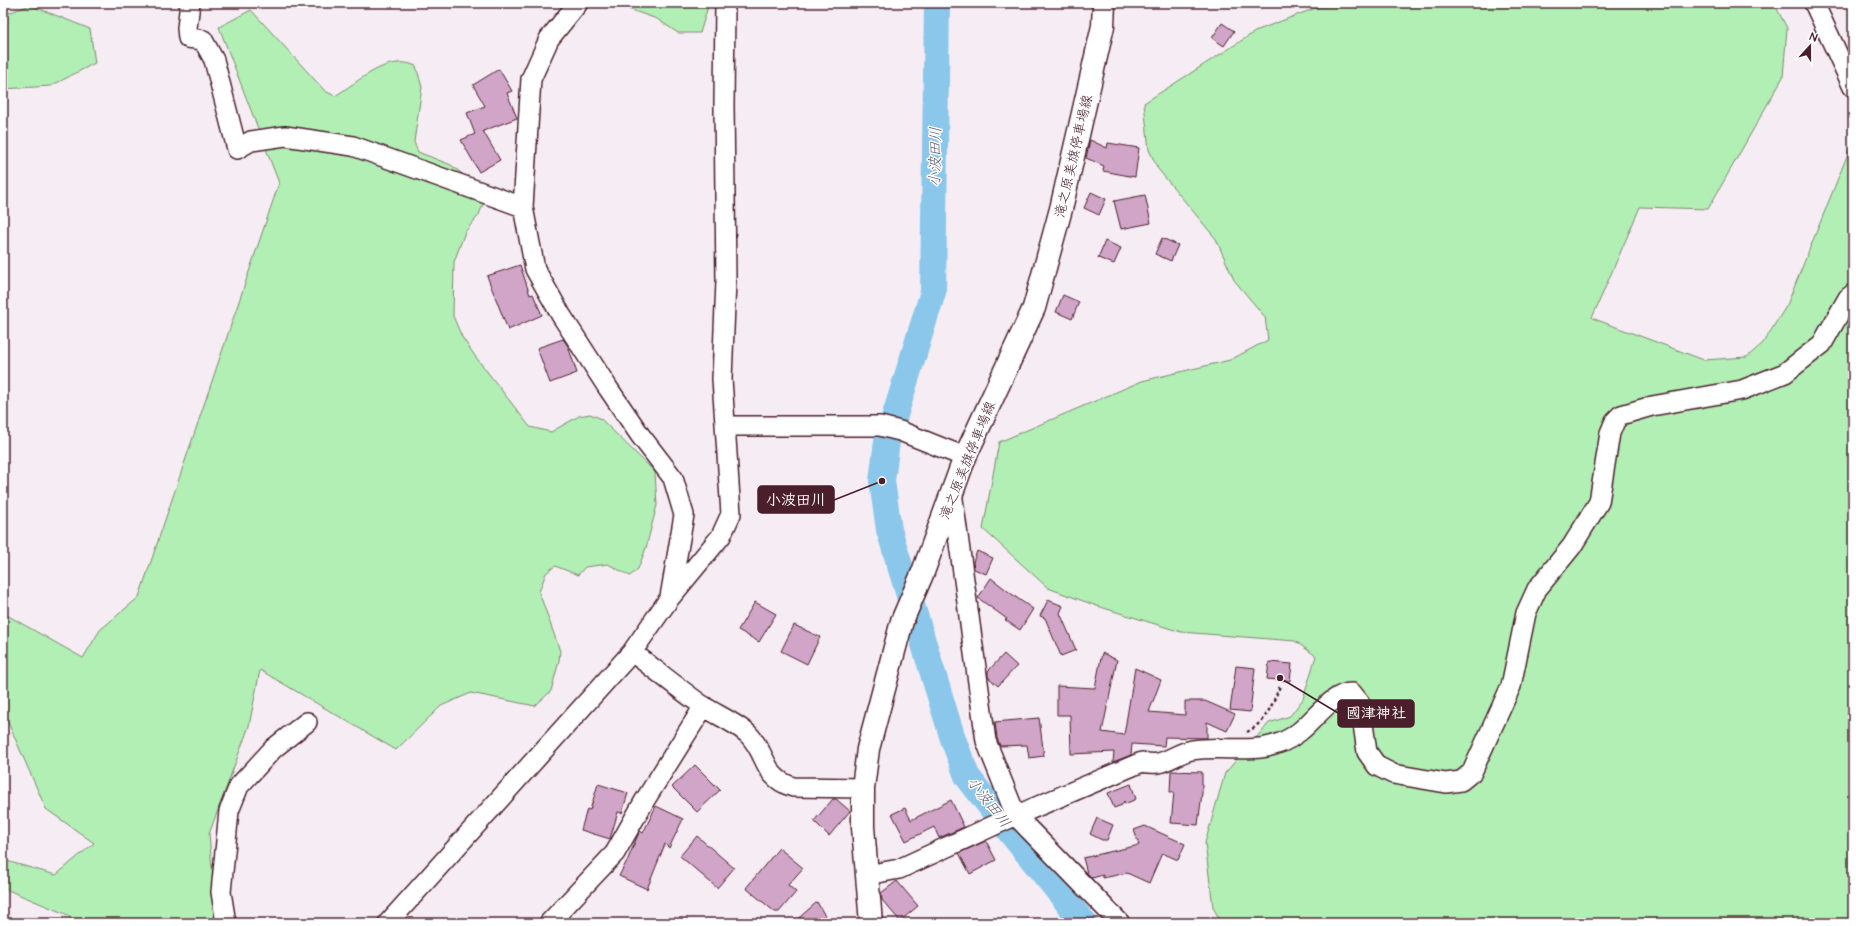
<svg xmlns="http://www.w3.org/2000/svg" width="1856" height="926" font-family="'Architects Daughter','Klee One',sans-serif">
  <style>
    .green { fill: #b1efb5; stroke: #7e8770 }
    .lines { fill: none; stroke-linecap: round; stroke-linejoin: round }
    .river { stroke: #8ac7ea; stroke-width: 26 }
    .building { fill: #d1a5c8; stroke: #4a1f2b }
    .minor-casing { stroke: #4a1f2b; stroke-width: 22 }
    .major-casing { stroke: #4a1f2b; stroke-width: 25 }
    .path { stroke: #4a1f2b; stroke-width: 2.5; stroke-dasharray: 3 3; stroke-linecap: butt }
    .minor { stroke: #fff; stroke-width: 19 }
    .major { stroke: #fff; stroke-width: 22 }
    .labels { text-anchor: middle; stroke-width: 3; stroke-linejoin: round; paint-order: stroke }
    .street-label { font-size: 14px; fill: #4a1f2b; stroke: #fff }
    .water-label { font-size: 15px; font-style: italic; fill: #605a6e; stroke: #fff }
    .leader { fill: none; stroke: #4a1f2b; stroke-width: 1.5 }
    .callout-dot { fill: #4a1f2b; stroke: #fff; stroke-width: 1.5 }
    .callout { fill: #4a1f2b; stroke: #4a1f2b; stroke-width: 1.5 }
    .callout-label { font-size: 15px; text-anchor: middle; font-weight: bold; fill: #fff }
  </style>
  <rect width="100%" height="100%" fill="#f6edf4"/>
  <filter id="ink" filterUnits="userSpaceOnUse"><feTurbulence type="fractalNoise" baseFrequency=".025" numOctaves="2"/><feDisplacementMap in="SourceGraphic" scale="8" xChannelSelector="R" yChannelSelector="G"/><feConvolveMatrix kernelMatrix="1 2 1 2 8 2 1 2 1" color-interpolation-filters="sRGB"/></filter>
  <g filter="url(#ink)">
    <path class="green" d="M611 3H709L700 33H678L657 19Z
      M1343 3H1774L1787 28 1783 77 1708 209 1640 207 1592 318 1704 360 1747 357 1763 343 1787 305 1853 141V923H1221L1213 907 1205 843 1225 773 1269 723 1290 716 1303 699 1316 656 1295 641 1181 632 1094 605 1048 588 983 529 999 442 1142 381 1230 360 1268 340 1265 317 1234 280 1216 239 1158 169 1149 150 1144 103 1258 30 1318 7 1339 6Z
      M30 5 90 29 95 63 51 86 3 89V15Z
      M251 10 325 91 335 96C358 82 388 53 416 66L422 87 414 142 418 152 451 165 487 193 479 215 465 232 454 262 453 316 462 337 475 356 530 427 551 432 579 416 590 414 600 418 655 472 657 505 646 548 638 569 630 576 608 564 585 567 578 575 555 566 546 573 539 592 560 651 559 661 551 691 535 706 471 693 441 706 396 750 260 670 249 726 209 834 217 923H74L68 915 3 888V860L56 875 94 843 46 809 3 711V613L83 658 100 630 139 597 279 183 219 27Z"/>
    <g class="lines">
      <path class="river" d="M937 3 933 292 887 441 882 481 889 530 953 739 967 776 1007 828 1084 923"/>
    </g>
    <path class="building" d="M1222 23 1234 31 1224 46 1212 38Z
      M499 69 512 91 507 93 517 118 483 131 500 160 479 172 461 140 475 134 467 113 485 106 473 85Z
      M1090 140 1107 148 1108 143 1139 148 1135 177 1103 171 1104 166 1086 158Z
      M1091 192 1106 199 1099 215 1084 208Z
      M1145 195 1151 223 1121 229 1114 201Z
      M1162 238 1178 245 1171 261 1155 254Z
      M1105 241 1121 248 1114 264 1098 258Z
      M520 265 530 295 533 294 542 315 508 330 487 276Z
      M1063 295 1079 302 1072 319 1056 312Z
      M563 339 568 346 577 373 550 383 537 348Z
      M977 551 993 558 986 574 974 569 973 562Z
      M991 578 1017 598 1033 609 1020 630 1005 620 1007 619 978 598Z
      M1048 600 1063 606 1060 613 1076 650 1061 656 1045 618 1040 616Z
      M755 602 776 614 759 642 738 630Z
      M794 625 820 637 807 664 781 651Z
      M1102 653 1117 660 1102 732 1124 735 1135 668 1161 680 1149 712 1185 715V701H1205L1235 714 1227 731 1207 722V738L1165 737 1164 746 1132 744 1131 755 1113 762 1114 752 1071 754 1070 715H1057V686L1095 688Z
      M1004 654 1017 666 998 686 988 677V671Z
      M1269 662 1292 664 1290 681 1267 679Z
      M1236 666 1255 668 1250 712 1230 710Z
      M1039 718 1044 756 1029 758 1027 745 1000 746 997 738 995 722Z
      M695 765 720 790 697 812 672 787Z
      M1171 771 1202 772V793L1198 825 1171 823 1174 792H1170Z
      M598 784 628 793 622 813 618 812 610 839 581 830 587 809 590 810Z
      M1131 784 1136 799 1125 804 1124 801 1122 805 1114 808 1108 793Z
      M833 799H836L850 811 829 836 814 821Z
      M951 800 964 827 939 838 934 827 906 841 892 814 905 808 911 820Z
      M656 806 683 819 669 848 665 844 647 889 619 876 628 859 637 837 640 831 643 833Z
      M1097 818 1113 825 1107 840H1102L1090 834Z
      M1145 826 1185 844 1178 860 1162 853 1149 883 1127 873 1103 878V875L1092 878 1087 873 1083 858 1139 845 1134 830Z
      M697 836 734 868 717 888 680 856Z
      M986 841 996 860 970 874 959 853Z
      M779 848 803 868 788 885 796 892 779 912H775L746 888Z
      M897 881 918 906 900 921 882 900 881 893Z
      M817 902 829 923H793Z"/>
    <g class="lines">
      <g class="minor-casing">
        <path id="minor" d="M190 3 187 28 188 38 203 40 214 60 237 149 251 141 285 136 353 146 523 207
          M578 3 549 39 531 79 523 207 535 269 561 315 608 388 640 435 673 478 684 515 670 597
          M1814 3 1853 87
          M726 426H880L900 431 965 457
          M952 492 986 741 1016 816 1120 923
          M632 652C656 670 679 689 703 706 717 715 738 724 749 735 768 755 763 778 793 787L863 788
          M867 875 899 869 1010 818 1142 762C1147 763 1153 764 1158 763 1169 761 1180 752 1192 750 1230 744 1265 759 1299 732 1314 721 1333 692 1352 693L1360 703 1367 752 1377 766 1393 774 1446 783 1461 781 1472 772 1511 686 1526 613 1537 589 1572 546 1599 502 1610 433 1615 421 1621 415 1652 406 1742 390 1785 373 1822 344 1848 298 1853 294
          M226 923 221 892 229 811 239 786 274 748 307 722
          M388 923 632 652 669 599 721 536 731 514 722 379 726 281 724 105 725 3
          M549 923 615 853 645 800 704 706"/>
      </g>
      <g class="major-casing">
        <path id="major" d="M871 923 863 827V788L868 749 902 621 923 572 965 457 1034 308 1061 209 1103 26 1104 3"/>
      </g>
      <path class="path" d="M1247 732C1266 722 1272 705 1280 686"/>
      <use href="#minor" class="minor"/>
      <use href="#major" class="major"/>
    </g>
  </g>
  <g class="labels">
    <g class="street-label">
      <text transform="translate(1073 156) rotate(-77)" y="5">滝之原美旗停車場線</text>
      <text transform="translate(967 460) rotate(-68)" y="5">滝之原美旗停車場線</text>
    </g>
    <g class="water-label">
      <text transform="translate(935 157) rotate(-89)" y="5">小波田川</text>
      <text transform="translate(989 802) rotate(52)" y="5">小波田川</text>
    </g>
  </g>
  <path class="leader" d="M882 481L834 500M1280 678L1338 713"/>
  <g class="callout-dot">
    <circle cx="882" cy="481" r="4"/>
    <circle cx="1280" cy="678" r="4"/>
  </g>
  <g class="callout">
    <rect x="758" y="486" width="76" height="27" rx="4"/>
    <rect x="1338" y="700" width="76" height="27" rx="4"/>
  </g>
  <g class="callout-label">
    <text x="796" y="505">小波田川</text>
    <text x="1376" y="718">國津神社</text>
  </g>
  <rect width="1856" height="926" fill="none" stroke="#fff" stroke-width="16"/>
  <rect x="8" y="8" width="1840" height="910" fill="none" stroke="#4a1f2b" stroke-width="1.5" filter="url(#ink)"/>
  <g transform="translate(1810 46) rotate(21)" stroke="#ffffff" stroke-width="3" paint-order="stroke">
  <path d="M0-3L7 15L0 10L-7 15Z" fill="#4a1f2b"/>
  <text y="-6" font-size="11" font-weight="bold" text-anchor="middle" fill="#4a1f2b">N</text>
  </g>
</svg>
